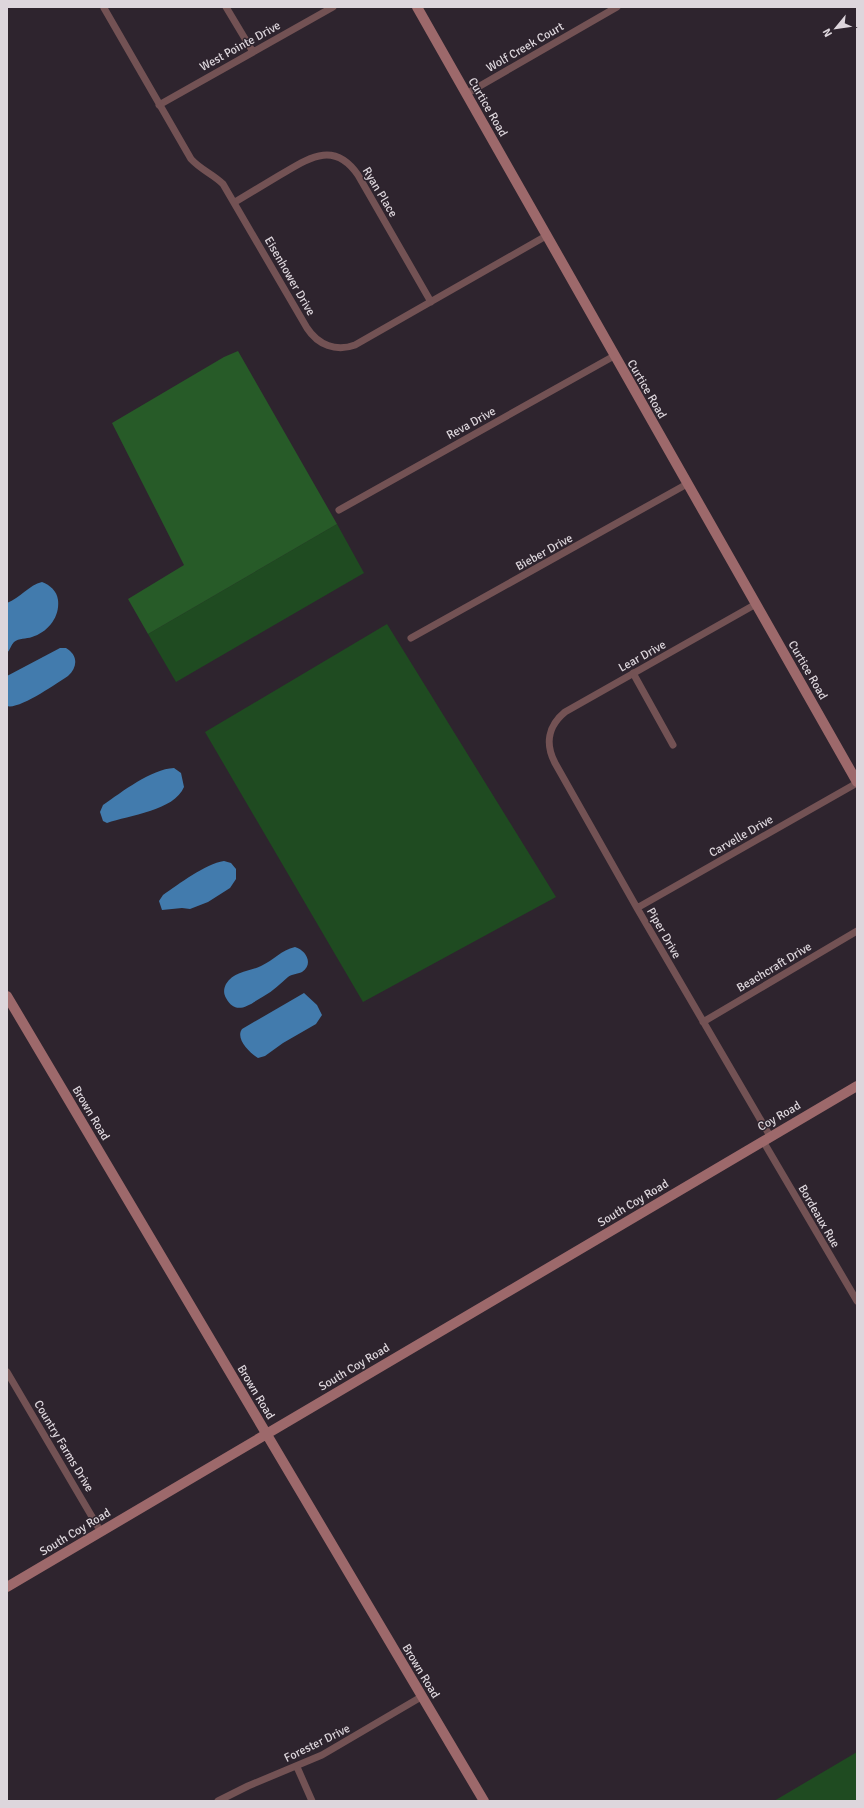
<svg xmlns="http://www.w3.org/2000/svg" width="864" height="1808" font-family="Signika,sans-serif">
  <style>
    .green { fill: #1f4b21 }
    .forest { fill: #275b28 }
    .water { fill: #427bad }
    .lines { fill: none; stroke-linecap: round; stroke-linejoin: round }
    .street { stroke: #735254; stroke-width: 7 }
    .secondary { stroke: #9d696b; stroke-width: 10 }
    .labels { text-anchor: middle; stroke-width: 3; stroke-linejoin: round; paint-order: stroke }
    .street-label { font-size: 12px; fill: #ddd6dc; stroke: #2e242e }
  </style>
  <rect width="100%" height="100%" fill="#2e242e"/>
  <path class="green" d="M337 524 364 573 176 682 148 634Z
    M387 624 556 897 363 1002 205 732Z
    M857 1752V1801H774Z"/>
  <path class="forest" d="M238 351 337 524 148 634 128 599 184 565 112 423 224 357Z"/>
  <path class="water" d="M42 582C50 585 57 591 58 600 60 617 48 632 32 637 26 639 19 638 14 642 11 645 10 650 7 653V603C20 598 29 585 42 582Z
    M60 648H66C78 655 78 667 68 676 57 683 19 710 7 706V676Z
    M174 768 181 773 184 787C174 811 129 815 107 823L103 821 100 812 103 805C122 792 151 769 174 768Z
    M224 861 231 863 236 869V879L230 888 208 902 190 909 182 908 162 910 159 901 163 895C179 884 205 864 224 861Z
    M295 947C306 950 314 964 302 972 297 974 292 974 288 977 280 984 273 991 264 996 250 1004 236 1017 226 998 223 993 224 988 226 984 234 971 249 972 261 966 274 960 281 950 295 947Z
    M304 993 317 1005 322 1015 316 1024 283 1043 265 1056 258 1058C250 1053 235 1039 242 1029Z"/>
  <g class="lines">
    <path class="street" d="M226 7 253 52
      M104 8 191 159C201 170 213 174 223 184L307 328C318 345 336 352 355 345L546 236
      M466 94 617 7
      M159 105 333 7
      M235 202C250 193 265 184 280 175 309 158 334 140 358 175L431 302
      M339 510 614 356
      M756 604 565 712C548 726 545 744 555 763L637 908 770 1136
      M411 638 687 484
      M633 673 673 745
      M637 908 857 783
      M703 1022 857 931
      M763 1141 857 1301
      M7 1372 101 1532
      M297 1767 312 1801
      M218 1801 248 1786 322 1755 421 1697"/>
    <path class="secondary" d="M417 7 857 782
      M7 996 484 1801
      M7 1587 857 1086"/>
  </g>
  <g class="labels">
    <g class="street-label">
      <text transform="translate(240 46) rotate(-29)" y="4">West Pointe Drive</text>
      <text transform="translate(525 47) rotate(-30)" y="4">Wolf Creek Court</text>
      <text transform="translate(488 107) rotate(60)" y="4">Curtice Road</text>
      <text transform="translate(380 192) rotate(59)" y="4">Ryan Place</text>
      <text transform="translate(290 276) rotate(60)" y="4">Eisenhower Drive</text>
      <text transform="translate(647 389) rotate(60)" y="4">Curtice Road</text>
      <text transform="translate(471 423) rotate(-29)" y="4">Reva Drive</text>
      <text transform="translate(544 552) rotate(-29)" y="4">Bieber Drive</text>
      <text transform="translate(642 656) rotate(-29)" y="4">Lear Drive</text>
      <text transform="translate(808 670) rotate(60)" y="4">Curtice Road</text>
      <text transform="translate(741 836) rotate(-30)" y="4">Carvelle Drive</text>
      <text transform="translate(664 933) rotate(60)" y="4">Piper Drive</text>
      <text transform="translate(774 967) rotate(-31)" y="4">Beachcraft Drive</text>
      <text transform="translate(91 1113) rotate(59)" y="4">Brown Road</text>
      <text transform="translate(779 1116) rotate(-30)" y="4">Coy Road</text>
      <text transform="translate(633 1203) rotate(-31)" y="4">South Coy Road</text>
      <text transform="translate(819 1216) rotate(60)" y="4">Bordeaux Rue</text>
      <text transform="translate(354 1367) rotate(-31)" y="4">South Coy Road</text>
      <text transform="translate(256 1392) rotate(59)" y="4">Brown Road</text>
      <text transform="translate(64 1446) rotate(59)" y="4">Country Farms Drive</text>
      <text transform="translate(75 1532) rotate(-31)" y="4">South Coy Road</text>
      <text transform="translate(421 1671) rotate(59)" y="4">Brown Road</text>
      <text transform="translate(317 1743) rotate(-26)" y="4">Forester Drive</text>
    </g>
  </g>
  <rect width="864" height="1808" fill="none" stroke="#ddd6dc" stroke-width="16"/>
  <g transform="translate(836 28) rotate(241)" stroke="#2e242e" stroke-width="3" paint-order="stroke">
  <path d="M0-3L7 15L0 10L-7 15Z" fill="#ddd6dc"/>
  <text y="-6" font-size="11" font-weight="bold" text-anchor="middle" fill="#ddd6dc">N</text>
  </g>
</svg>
